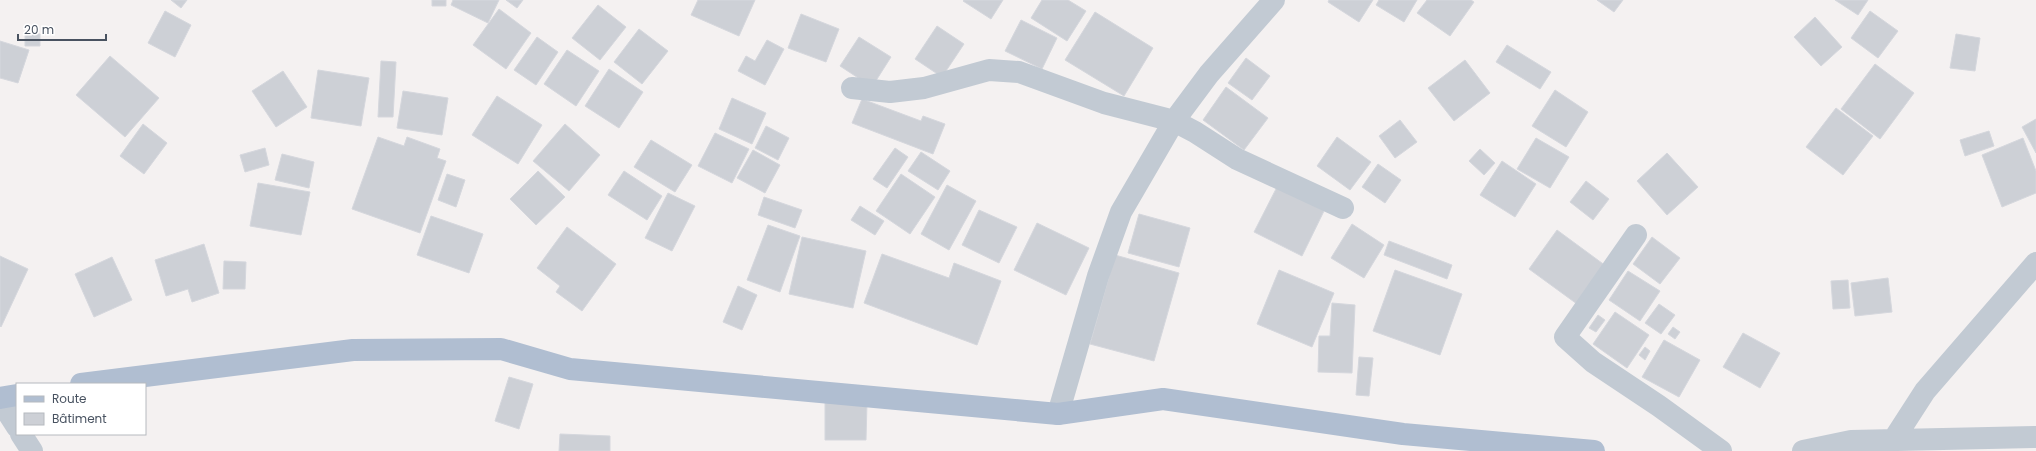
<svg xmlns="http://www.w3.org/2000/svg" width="2036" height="451" font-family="Poppins,sans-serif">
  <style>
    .building { fill: #cdd0d6; stroke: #d5d7dd }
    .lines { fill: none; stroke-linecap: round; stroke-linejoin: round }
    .minor { stroke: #c2cad3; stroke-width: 22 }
    .major { stroke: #b0bed1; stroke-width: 22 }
  </style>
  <rect width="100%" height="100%" fill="#f4f1f1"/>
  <path class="building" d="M171 0H187L181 8Z
    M432 0H446V6H432Z
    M453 0H499L488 23 451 5Z
    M506 0H523L517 8Z
    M698 0H755L739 36 691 15Z
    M964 0H1003L991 19 963 1Z
    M1042 0H1068L1086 11 1067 41 1031 18Z
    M1329 0H1373L1359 22 1328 2Z
    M1379 0H1417L1404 22 1376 5Z
    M1427 0H1471L1474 2 1450 36 1417 13Z
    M1597 0H1623L1614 12Z
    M1835 0H1868L1858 15Z
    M598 5 626 27 600 60 572 38Z
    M499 9 531 33 506 69 473 45Z
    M165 11 191 25 175 57 148 43Z
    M1870 11 1898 31 1878 58 1851 38Z
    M1095 12 1153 48 1124 96 1065 60Z
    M801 14 839 29 826 62 788 48Z
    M1815 17 1842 47 1821 66 1794 37Z
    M1021 20 1057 38 1042 69 1005 51Z
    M937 26 964 44 942 77 915 59Z
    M639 29 668 51 642 84 614 62Z
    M25 33 40 34V46H25Z
    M1956 34 1980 38 1975 71 1950 68Z
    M537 37 558 52 536 85 514 70Z
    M859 37 891 57 872 87 840 66Z
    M767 40 784 49 765 85 738 71 746 56 755 61Z
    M0 41 29 50 18 83 0 78Z
    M1507 45 1551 72 1540 89 1496 62Z
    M567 50 599 71 576 106 544 84Z
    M110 56 159 98 125 137 76 95Z
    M1246 58 1270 76 1252 100 1228 83Z
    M1465 60 1490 93 1454 121 1428 88Z
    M381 61 396 62 393 117H378Z
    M1875 64 1914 93 1880 139 1841 109Z
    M609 69 643 92 619 128 585 106Z
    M318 70 369 78 361 126 311 118Z
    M283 71 307 107 276 127 252 91Z
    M1226 87 1268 118 1244 150 1203 120Z
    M1555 90 1588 112 1566 147 1532 126Z
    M403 91 448 98 442 135 397 128Z
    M497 96 542 125 518 164 472 135Z
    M732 98 766 113 752 144 719 129Z
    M862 99 921 121 923 116 945 124 933 154 852 123Z
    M1836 108 1873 136 1843 175 1806 147Z
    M2036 119V153L2022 127Z
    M1400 120 1417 142 1395 158 1379 136Z
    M143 124 167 143 144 174 120 156Z
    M565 124 600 155 569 191 533 161Z
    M766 126 789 138 778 160 755 148Z
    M1989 131 1994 146 1965 156 1960 140Z
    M715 133 749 149 732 183 698 166Z
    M378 137 404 146 407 137 440 149 437 158 446 161 420 233 352 209Z
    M1337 137 1371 162 1350 190 1317 166Z
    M1536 138 1569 157 1550 188 1517 169Z
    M2023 138 2036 171V193L2002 207 1982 155Z
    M651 140 692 165 675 192 634 167Z
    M265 148 269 165 245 172 240 155Z
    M895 148 908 157 887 188 873 179Z
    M1480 149 1495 163 1484 175 1469 161Z
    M753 150 780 165 765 193 737 178Z
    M921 152 950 171 938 190 908 171Z
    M1667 153 1698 187 1667 215 1637 181Z
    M282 154 314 162 309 188 275 180Z
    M1502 161 1536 184 1515 217 1480 195Z
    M1378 164 1401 180 1385 203 1362 187Z
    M538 171 565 197 536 225 510 199Z
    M624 171 662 196 647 220 608 195Z
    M447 174 465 180 456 207 438 200Z
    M901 174 935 197 910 234 876 211Z
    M1586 181 1609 199 1593 220 1570 202Z
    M258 183 310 192 301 235 250 226Z
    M947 185 976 201 949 250 921 234Z
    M1278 185 1325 209 1302 256 1254 232Z
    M668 193 695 206 672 251 645 238Z
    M764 197 802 210 795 228 758 215Z
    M860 206 884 221 875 235 851 220Z
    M979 210 1017 227 999 263 962 245Z
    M1139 214 1190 228 1179 267 1128 253Z
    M431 216 483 234 469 273 417 255Z
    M1037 223 1089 248 1066 295 1014 270Z
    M1352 224 1384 245 1364 278 1331 258Z
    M768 225 800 236 780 292 747 280Z
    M567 227 616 264 582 311 556 292 560 286 537 268Z
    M1557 230 1606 266 1577 304 1529 269Z
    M802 237 866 251 853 308 789 294Z
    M1652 237 1680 258 1660 284 1633 264Z
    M1389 241 1452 265 1447 279 1384 255Z
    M204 244 219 293 192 302 188 289 166 296 155 260Z
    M882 254 949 278 954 263 1001 281 977 345 864 303Z
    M1115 255 1179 273 1154 361 1090 344Z
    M0 256 28 269 1 327 0 326Z
    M112 257 132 300 94 317 75 274Z
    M224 261 246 262 245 289H223Z
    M1279 270 1334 293 1312 347 1257 324Z
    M1395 270 1462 294 1440 355 1373 331Z
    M1628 271 1660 291 1640 321 1609 300Z
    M1888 278 1892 312 1855 316 1851 283Z
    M1848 280 1850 308 1833 309 1831 281Z
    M738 286 757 295 742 330 723 322Z
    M1332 303 1355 305 1352 373 1318 372 1319 336H1330Z
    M1659 304 1675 315 1661 334 1645 323Z
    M1615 312 1649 335 1627 368 1593 344Z
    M1598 315 1605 320 1596 332 1589 328Z
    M1673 327 1680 332 1675 339 1668 334Z
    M1743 333 1780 353 1760 388 1723 367Z
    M1664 340 1700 360 1679 397 1642 377Z
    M1645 347 1650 351 1645 360 1639 355Z
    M1359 357 1373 358 1369 396 1356 395Z
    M509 377 533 384 519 429 495 421Z
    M825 402H867L866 440H825Z
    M560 434 610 436V451H559Z"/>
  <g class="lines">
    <path class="minor" d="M852 88 890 92 924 88 989 70 1019 72 1104 103 1174 121 1195 132 1237 159 1343 208
      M1636 235 1565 337 1593 362 1659 406 1721 451
      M0 400 17 427
      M1058 414 1098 276 1121 212 1174 121 1209 74 1274 0
      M21 434 32 451
      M1894 439 1925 391 2036 263
      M1803 451 1851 441 2036 437"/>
    <path class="major" d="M81 384 353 350 501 349 570 369 1058 414 1163 399 1403 434 1594 451
      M0 398 17 395"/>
  </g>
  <rect x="16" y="383" width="130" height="52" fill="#ffffff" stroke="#b6babf"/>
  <rect x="24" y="396" width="20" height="6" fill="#b0bed1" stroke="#b6babf"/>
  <text x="52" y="403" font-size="12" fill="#485260">Route</text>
  <rect x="24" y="413" width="20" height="12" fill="#cdd0d6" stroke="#b6babf"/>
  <text x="52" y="423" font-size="12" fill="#485260">Bâtiment</text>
  <path d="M18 34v6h88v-6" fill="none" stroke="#485260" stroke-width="2"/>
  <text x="24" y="34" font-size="12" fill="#485260" stroke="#ffffff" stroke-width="3" paint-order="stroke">20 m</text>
</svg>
